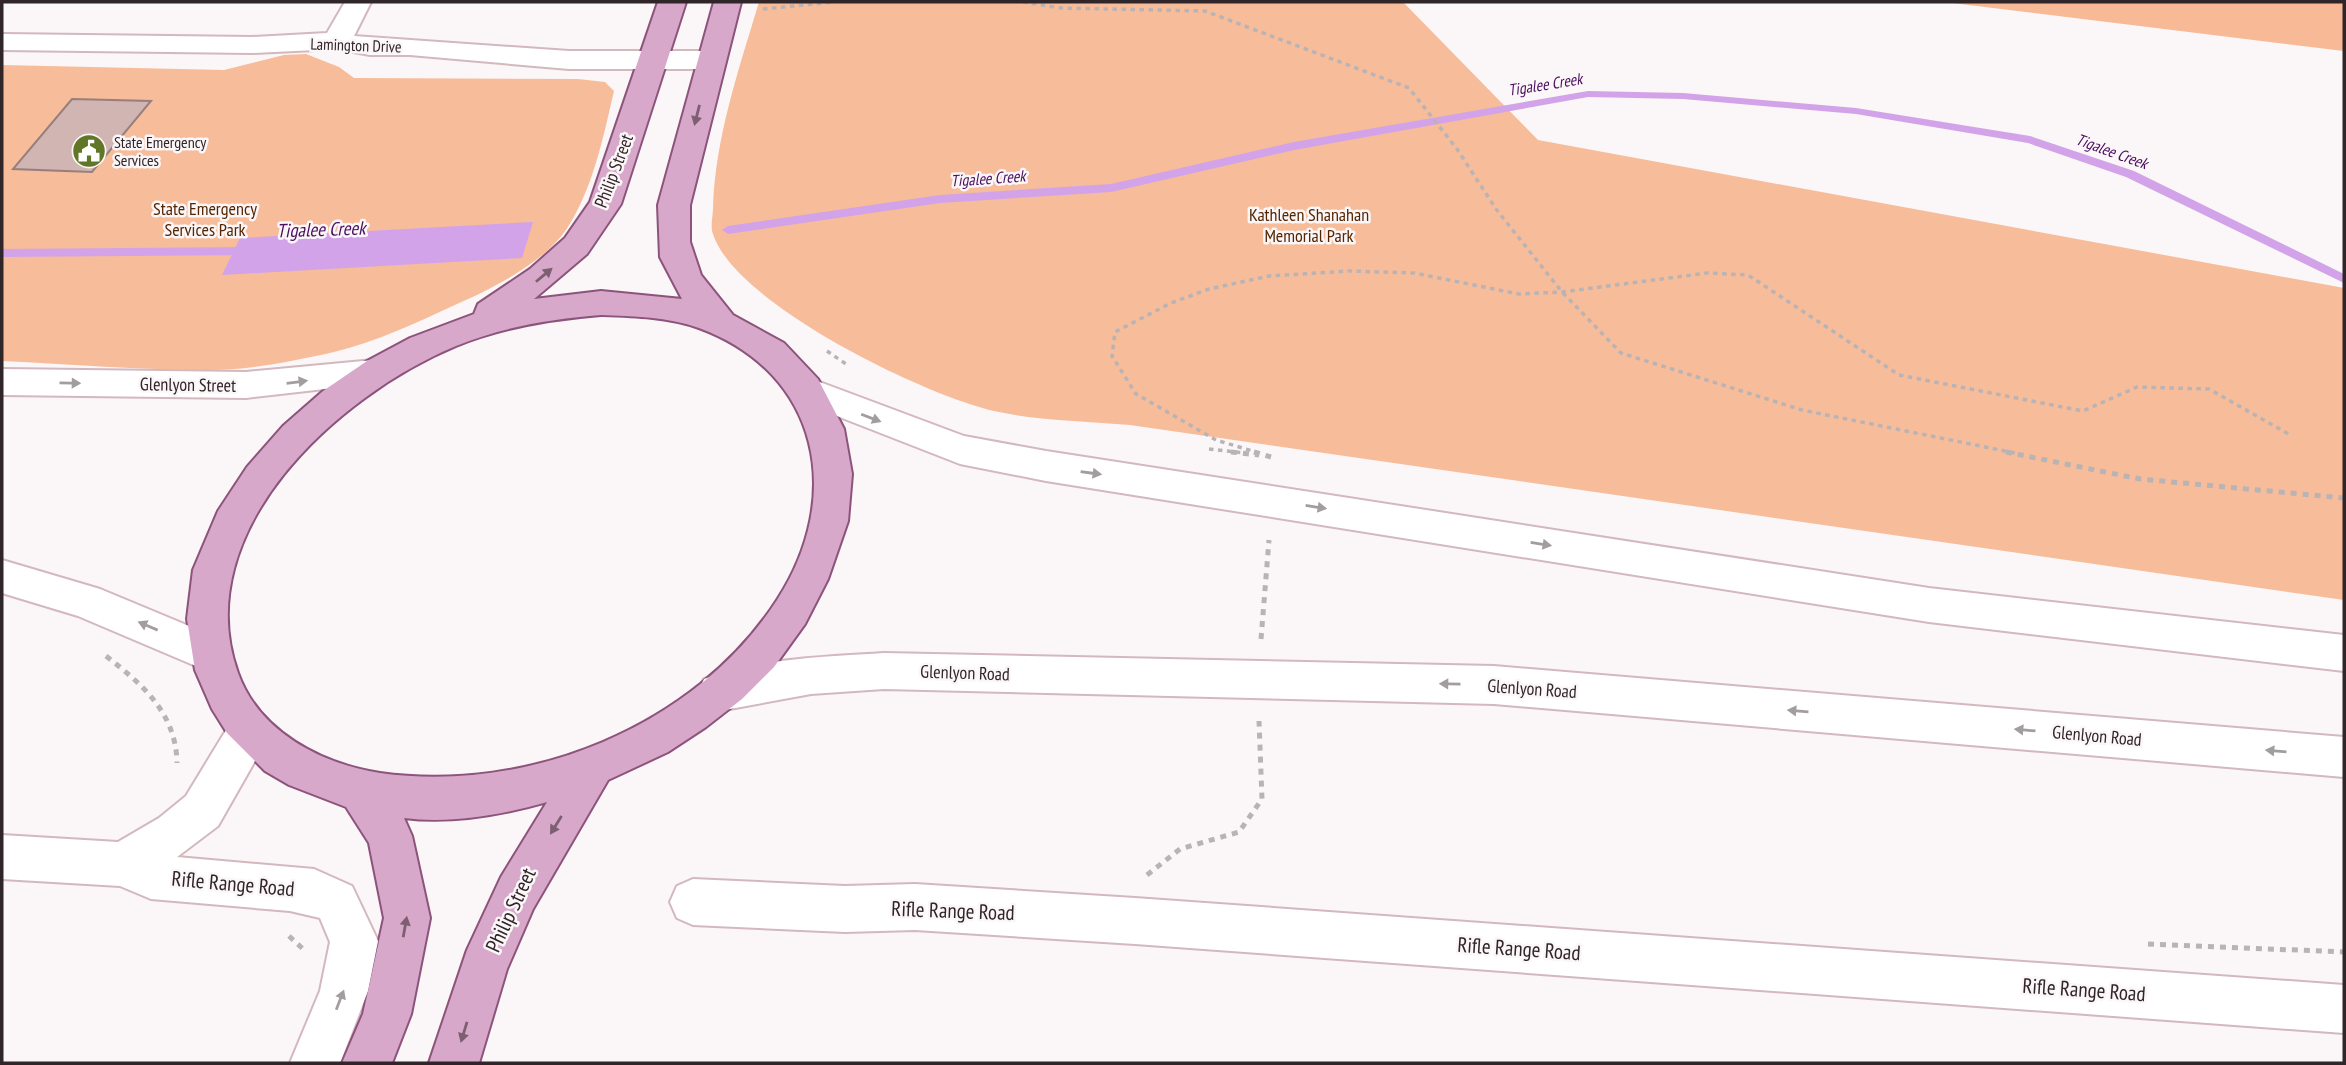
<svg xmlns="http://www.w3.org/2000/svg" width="2346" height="1065" font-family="'PT Sans Narrow',sans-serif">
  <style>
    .green { fill: #f7bc9a }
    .forest { fill: #f7b996 }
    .water { fill: #d2a3e8 }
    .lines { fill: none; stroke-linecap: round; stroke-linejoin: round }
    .stream { fill: #d2a3e8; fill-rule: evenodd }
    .building { fill: #d0b5b2; stroke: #987f7b; stroke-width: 2 }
    .minor-casing { stroke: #d3b8be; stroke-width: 4 }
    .secondary-casing { stroke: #d3b8be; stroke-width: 4 }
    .primary-casing { stroke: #8c547b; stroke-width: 4 }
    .path-far1 { stroke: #bab3b5; stroke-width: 3.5; stroke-dasharray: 4.5 4.5; stroke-linecap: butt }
    .path { stroke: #bab3b5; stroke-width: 5; stroke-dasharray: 6 6; stroke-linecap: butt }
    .minor { fill: #fff; fill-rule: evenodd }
    .secondary { fill: #fff; fill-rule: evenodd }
    .primary { fill: #d8a8ca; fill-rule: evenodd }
    .oneway { fill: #7c6071 }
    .oneway2 { fill: #a29d9e }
    .labels { text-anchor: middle; stroke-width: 5; stroke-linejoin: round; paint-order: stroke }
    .far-street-label { font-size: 16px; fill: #302528; stroke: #fbf6f7 }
    .far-water-label { font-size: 16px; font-style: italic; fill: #4b0e61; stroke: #fbf6f7 }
    .far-poi-label { font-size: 16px; fill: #302528; stroke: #fbf6f7; text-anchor: start }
    .street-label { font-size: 18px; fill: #302528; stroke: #fbf6f7 }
    .park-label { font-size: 18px; fill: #552502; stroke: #fbf6f7 }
    .water-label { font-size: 19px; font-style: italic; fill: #4b0e61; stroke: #fbf6f7 }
    .near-street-label { font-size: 21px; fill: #302528; stroke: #fbf6f7 }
  </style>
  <rect width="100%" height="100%" fill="#fbf6f7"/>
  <path class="green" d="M759 2H1403L1538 140 2344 288V600L1130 425C1087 421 1041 421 999 412 929 398 735 304 713 234 710 227 713 216 713 208 715 138 739 69 759 2Z
    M306 54 339 67 354 78 578 79 605 82 614 91C603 138 593 189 566 230 544 262 492 289 457 304 418 322 376 342 334 352 294 361 250 370 208 370 140 370 70 364 2 361V65L224 70 284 55Z"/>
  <path class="forest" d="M1944 2H2344V51Z"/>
  <path class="water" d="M533 222 522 258 222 275 240 238Z"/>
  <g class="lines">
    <path class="stream" d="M1588 91 1683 93 1856 108 2030 136 2134 171 2344 274V283L2126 177 2028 143 1856 114 1683 99 1588 97 1294 150 1111 192 940 203 728 234 722 230 728 226 940 195 1111 184 1294 142Z
      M252 247 258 251 252 255 2 257V249Z"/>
  </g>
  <path class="building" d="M72 99 151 101 92 172 13 169Z"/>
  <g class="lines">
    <g class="minor-casing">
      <path id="minor" d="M345 2H371L354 36 569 51H711L721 54 725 60 721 66 711 69H569L410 55H370L337 49 252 53 2 50V34L252 37 327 33Z
        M249 712 264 717 270 731 264 745 218 826 177 857 314 869 352 886 378 941 368 991 340 1063H290L320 991 330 942 320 918 290 911 151 899 120 886 2 879V835L118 842 159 818 186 796 234 717Z
        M693 879 845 886 915 884 1135 898 2344 985V1033L1135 944 915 930 845 932 693 925 677 918 670 902 677 886Z"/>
    </g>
    <g class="secondary-casing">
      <path id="secondary" d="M374 360 386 364 392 373 386 382 246 398 2 395V369L246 372Z
        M809 378 964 436 1046 451 1929 588 2344 635V671L1929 622 1046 481 960 464 796 400 791 391 796 382Z
        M2 560 100 589 225 641 231 654 225 667 210 672 78 616 2 593Z
        M884 653 1494 666 2344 737V777L1494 704 884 689 811 694 719 711 704 705 698 692 704 679C760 658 825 657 884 653Z"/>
    </g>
    <g class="primary-casing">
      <path id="primary" d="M658 2H686L621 204 587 254 534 299 601 291 682 299 660 257 658 205 714 2H741L690 205V242L701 275 733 315 784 343 818 379 844 429 852 474 848 521 828 579 805 624 774 667 742 699 706 727 668 752 608 780 533 909 507 969 479 1063H429L467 950 501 877 547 802C501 815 451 824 404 818L412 836 430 918 411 1014 392 1063H342L363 1014 384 918 369 843 346 807 289 785 265 771 227 733 212 709 195 670 187 619 193 570 218 511 247 467 283 426 323 391 367 361 410 338 474 314 478 304 530 269 565 238 590 202ZM601 315C633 316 668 317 699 328 821 373 844 497 777 600 695 727 527 794 380 773 322 764 259 732 238 673 187 531 338 395 456 346 502 327 551 319 601 315Z"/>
    </g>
    <path class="path-far1" d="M1023 2 1061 8 1205 11 1409 88 1457 149 1496 209 1562 292 1621 353 1802 410 2015 453
      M763 9 834 2
      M827 351 846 364
      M1209 449 1246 453
      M1259 453 1216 440 1136 394 1112 356 1115 332 1171 303 1209 289 1269 276 1349 271 1414 273 1519 294 1562 292 1707 273 1748 275 1899 375 2083 411 2137 387 2209 389 2292 436"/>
    <path class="path" d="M1231 452 1259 455
      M1254 452 1271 457
      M2006 452 2140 479 2344 498
      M1261 639 1269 540
      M106 656C143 685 176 713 177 763
      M1147 875 1180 849 1239 832 1262 799 1259 721
      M289 936 303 949
      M2148 944 2344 952"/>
    <use href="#minor" class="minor"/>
    <use href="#secondary" class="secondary"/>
    <use href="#primary" class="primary"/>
  </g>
  <defs><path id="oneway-solid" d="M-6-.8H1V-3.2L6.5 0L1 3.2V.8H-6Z" transform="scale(1.75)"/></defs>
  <g class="oneway">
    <use href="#oneway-solid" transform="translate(697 115) rotate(104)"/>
    <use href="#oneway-solid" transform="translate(544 275) rotate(-40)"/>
    <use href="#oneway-solid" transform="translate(556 825) rotate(122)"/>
    <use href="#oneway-solid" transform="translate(405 927) rotate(-80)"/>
    <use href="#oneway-solid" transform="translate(464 1032) rotate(107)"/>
  </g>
  <g class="oneway2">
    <use href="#oneway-solid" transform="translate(297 382) rotate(-7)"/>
    <use href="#oneway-solid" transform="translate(70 383) rotate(1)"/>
    <use href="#oneway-solid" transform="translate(871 418) rotate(21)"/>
    <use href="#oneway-solid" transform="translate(1091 473) rotate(8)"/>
    <use href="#oneway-solid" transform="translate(1316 507) rotate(9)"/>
    <use href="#oneway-solid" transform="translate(1541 544) rotate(9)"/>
    <use href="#oneway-solid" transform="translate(148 626) rotate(-157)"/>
    <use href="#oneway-solid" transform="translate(1450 684) rotate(-179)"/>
    <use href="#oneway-solid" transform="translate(1798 711) rotate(-175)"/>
    <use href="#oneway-solid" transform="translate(2025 730) rotate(-175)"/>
    <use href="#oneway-solid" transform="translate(2276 751) rotate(-175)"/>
    <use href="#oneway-solid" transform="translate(340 1000) rotate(-69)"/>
  </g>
  <defs>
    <g id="civic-disc" transform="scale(1.75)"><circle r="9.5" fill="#617626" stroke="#fbf6f7"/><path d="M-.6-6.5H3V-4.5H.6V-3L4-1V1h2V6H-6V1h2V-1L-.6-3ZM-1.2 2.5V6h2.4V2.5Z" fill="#fff"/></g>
  </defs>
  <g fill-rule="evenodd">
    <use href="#civic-disc" x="89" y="151"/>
  </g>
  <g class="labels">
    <g class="far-street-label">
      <text transform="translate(356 45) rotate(2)" y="6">Lamington Drive</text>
    </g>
    <g class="far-water-label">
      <text transform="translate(1545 84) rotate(-9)" y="6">Tigalee Creek</text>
      <text transform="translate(2112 151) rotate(20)" y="6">Tigalee Creek</text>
      <text transform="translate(988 178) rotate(-4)" y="6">Tigalee Creek</text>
    </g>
    <g class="far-poi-label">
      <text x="114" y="148">State Emergency<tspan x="114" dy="18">Services</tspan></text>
    </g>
    <g class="street-label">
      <text transform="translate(614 171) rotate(-69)" y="6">Philip Street</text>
      <text transform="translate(188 385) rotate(1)" y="6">Glenlyon Street</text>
      <text transform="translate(965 673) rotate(2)" y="6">Glenlyon Road</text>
      <text transform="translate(1532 689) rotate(4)" y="6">Glenlyon Road</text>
      <text transform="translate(2097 736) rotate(5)" y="6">Glenlyon Road</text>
    </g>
    <g class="park-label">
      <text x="205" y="215">State Emergency<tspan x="205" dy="21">Services Park</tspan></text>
      <text x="1309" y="221">Kathleen Shanahan<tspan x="1309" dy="21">Memorial Park</tspan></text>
    </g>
    <g class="water-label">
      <text transform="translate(321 229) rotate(-2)" y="7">Tigalee Creek</text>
    </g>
    <g class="near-street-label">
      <text transform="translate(233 884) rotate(5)" y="7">Rifle Range Road</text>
      <text transform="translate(511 910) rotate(-65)" y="7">Philip Street</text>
      <text transform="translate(953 911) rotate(2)" y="7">Rifle Range Road</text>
      <text transform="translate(1519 949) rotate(4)" y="7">Rifle Range Road</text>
      <text transform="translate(2084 990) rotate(4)" y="7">Rifle Range Road</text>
    </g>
  </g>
  <rect width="2346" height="1065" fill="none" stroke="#302528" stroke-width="7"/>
</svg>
